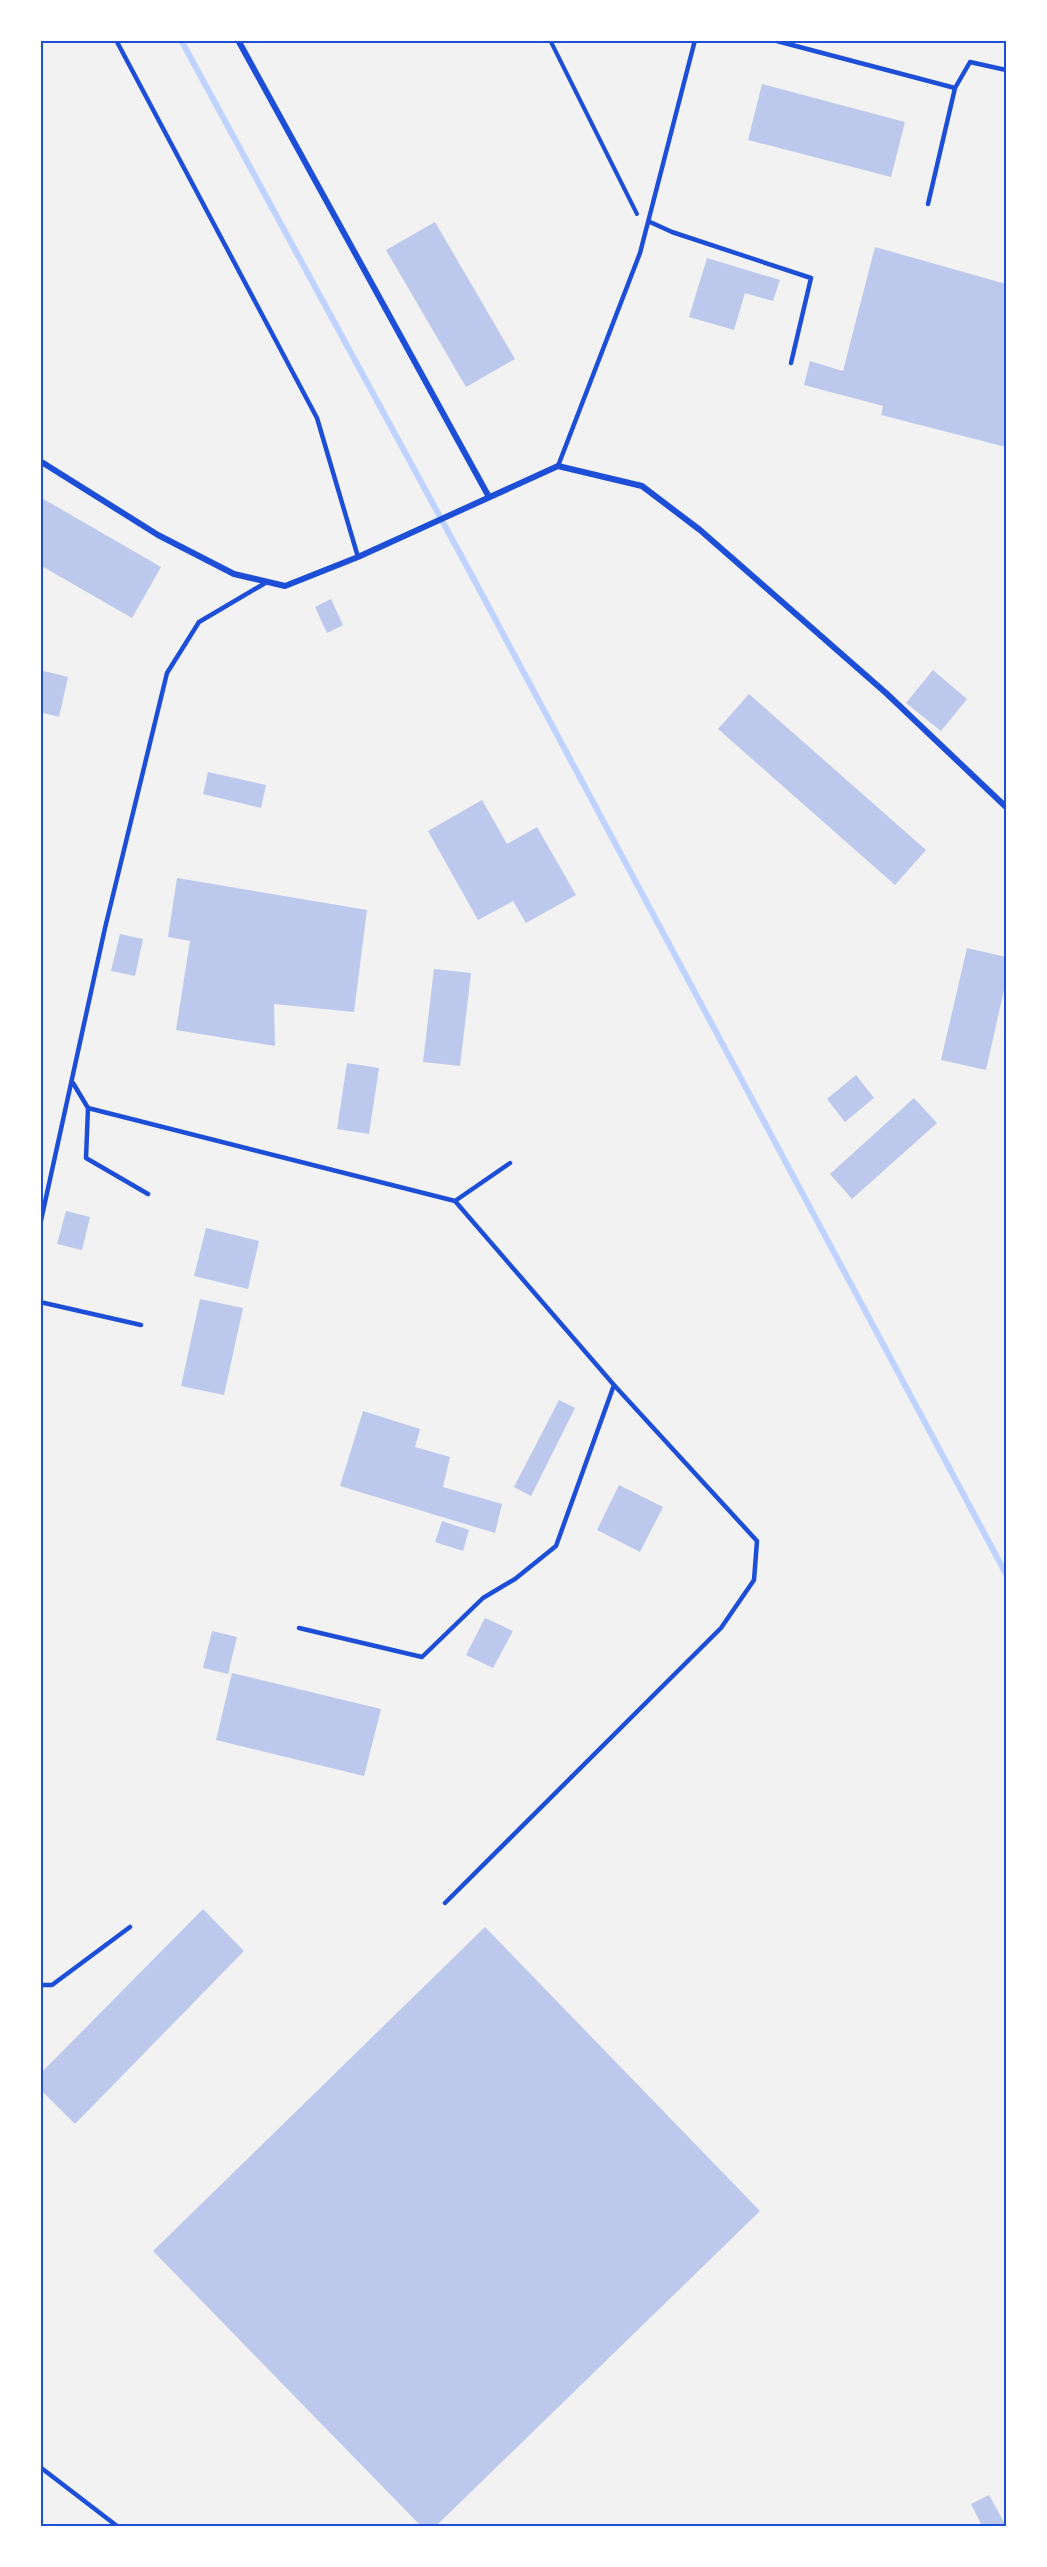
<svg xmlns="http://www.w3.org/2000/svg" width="1047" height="2567" font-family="'Libre Baskerville',serif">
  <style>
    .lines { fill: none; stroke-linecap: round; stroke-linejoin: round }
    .stream { stroke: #bfd3fe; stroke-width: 6 }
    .building { fill: #bdc9ec }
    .path { stroke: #1d4ed8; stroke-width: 4 }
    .service { stroke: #1d4ed8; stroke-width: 4.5 }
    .minor { stroke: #1d4ed8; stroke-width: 6 }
    .neatline { fill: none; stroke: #1d4ed8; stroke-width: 2 }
  </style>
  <rect width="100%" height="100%" fill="#f2f2f2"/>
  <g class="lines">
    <path class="stream" d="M181 40 470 572 1006 1574"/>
  </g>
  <path class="building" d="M762 84 905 122 891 177 748 140Z
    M435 222 515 359 466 387 386 250Z
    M875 247 1006 284V447L881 415 883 406 804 385 810 361 843 371Z
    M707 258 780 280 773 301 745 293 734 330 689 317Z
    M40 497 161 567 132 618 40 565Z
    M331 599 343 625 327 633 315 607Z
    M40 670 68 677 59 717 40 712Z
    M933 670 967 699 941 731 906 703Z
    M749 694 926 850 895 885 718 729Z
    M208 772 266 785 261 808 203 794Z
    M482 800 507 844 537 827 576 895 526 923 513 901 478 920 428 831Z
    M177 878 367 910 354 1012 274 1004 275 1046 176 1030 190 941 168 937Z
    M120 934 143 939 135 976 111 971Z
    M967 948 1006 957V981L986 1070 941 1060Z
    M434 969 471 973 460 1066 423 1062Z
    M347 1063 379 1068 369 1134 337 1129Z
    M856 1075 874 1098 845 1122 827 1099Z
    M914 1098 937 1123 852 1199 830 1174Z
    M66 1211 90 1217 82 1250 57 1244Z
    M206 1228 259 1241 248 1289 194 1276Z
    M200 1299 243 1308 224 1395 181 1386Z
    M559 1400 575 1408 531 1496 514 1487Z
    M363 1411 420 1429 415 1447 450 1457 443 1487 502 1504 495 1533 340 1486Z
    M619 1485 663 1507 640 1552 597 1530Z
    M442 1521 469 1530 463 1551 435 1542Z
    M485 1618 513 1631 493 1668 466 1655Z
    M212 1631 237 1637 228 1674 203 1668Z
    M232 1673 381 1709 364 1776 216 1740Z
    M203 1909 244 1951 75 2124 40 2089V2074Z
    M485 1927 760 2211 436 2526H421L153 2251Z
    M989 2495 1006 2526H982L971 2504Z"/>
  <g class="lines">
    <path class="path" d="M550 40 637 214"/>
    <path class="service" d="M116 40 317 418 358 557
      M773 40 955 88 970 62 1006 70
      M928 204 955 88
      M650 222 672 232 811 278 791 363
      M558 466 640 253 695 40
      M73 1083 88 1108 455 1201 614 1385 757 1541 754 1580 721 1628 445 1903
      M88 1108 86 1158 148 1194
      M455 1201 510 1163
      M40 1225 105 928 167 673 199 622 267 582
      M40 1302 141 1325
      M299 1628 422 1657 483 1598 515 1579 556 1546 614 1385
      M40 1985H52L130 1927
      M40 2467 117 2526"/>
    <path class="minor" d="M238 40 489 497
      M40 461 158 535 234 574 285 586 358 557 558 466 642 486 700 530 886 693 1006 807"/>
  </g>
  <rect width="1047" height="2567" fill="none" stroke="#ffffff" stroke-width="84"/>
  <rect x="42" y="42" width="963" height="2483" class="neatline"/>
</svg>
